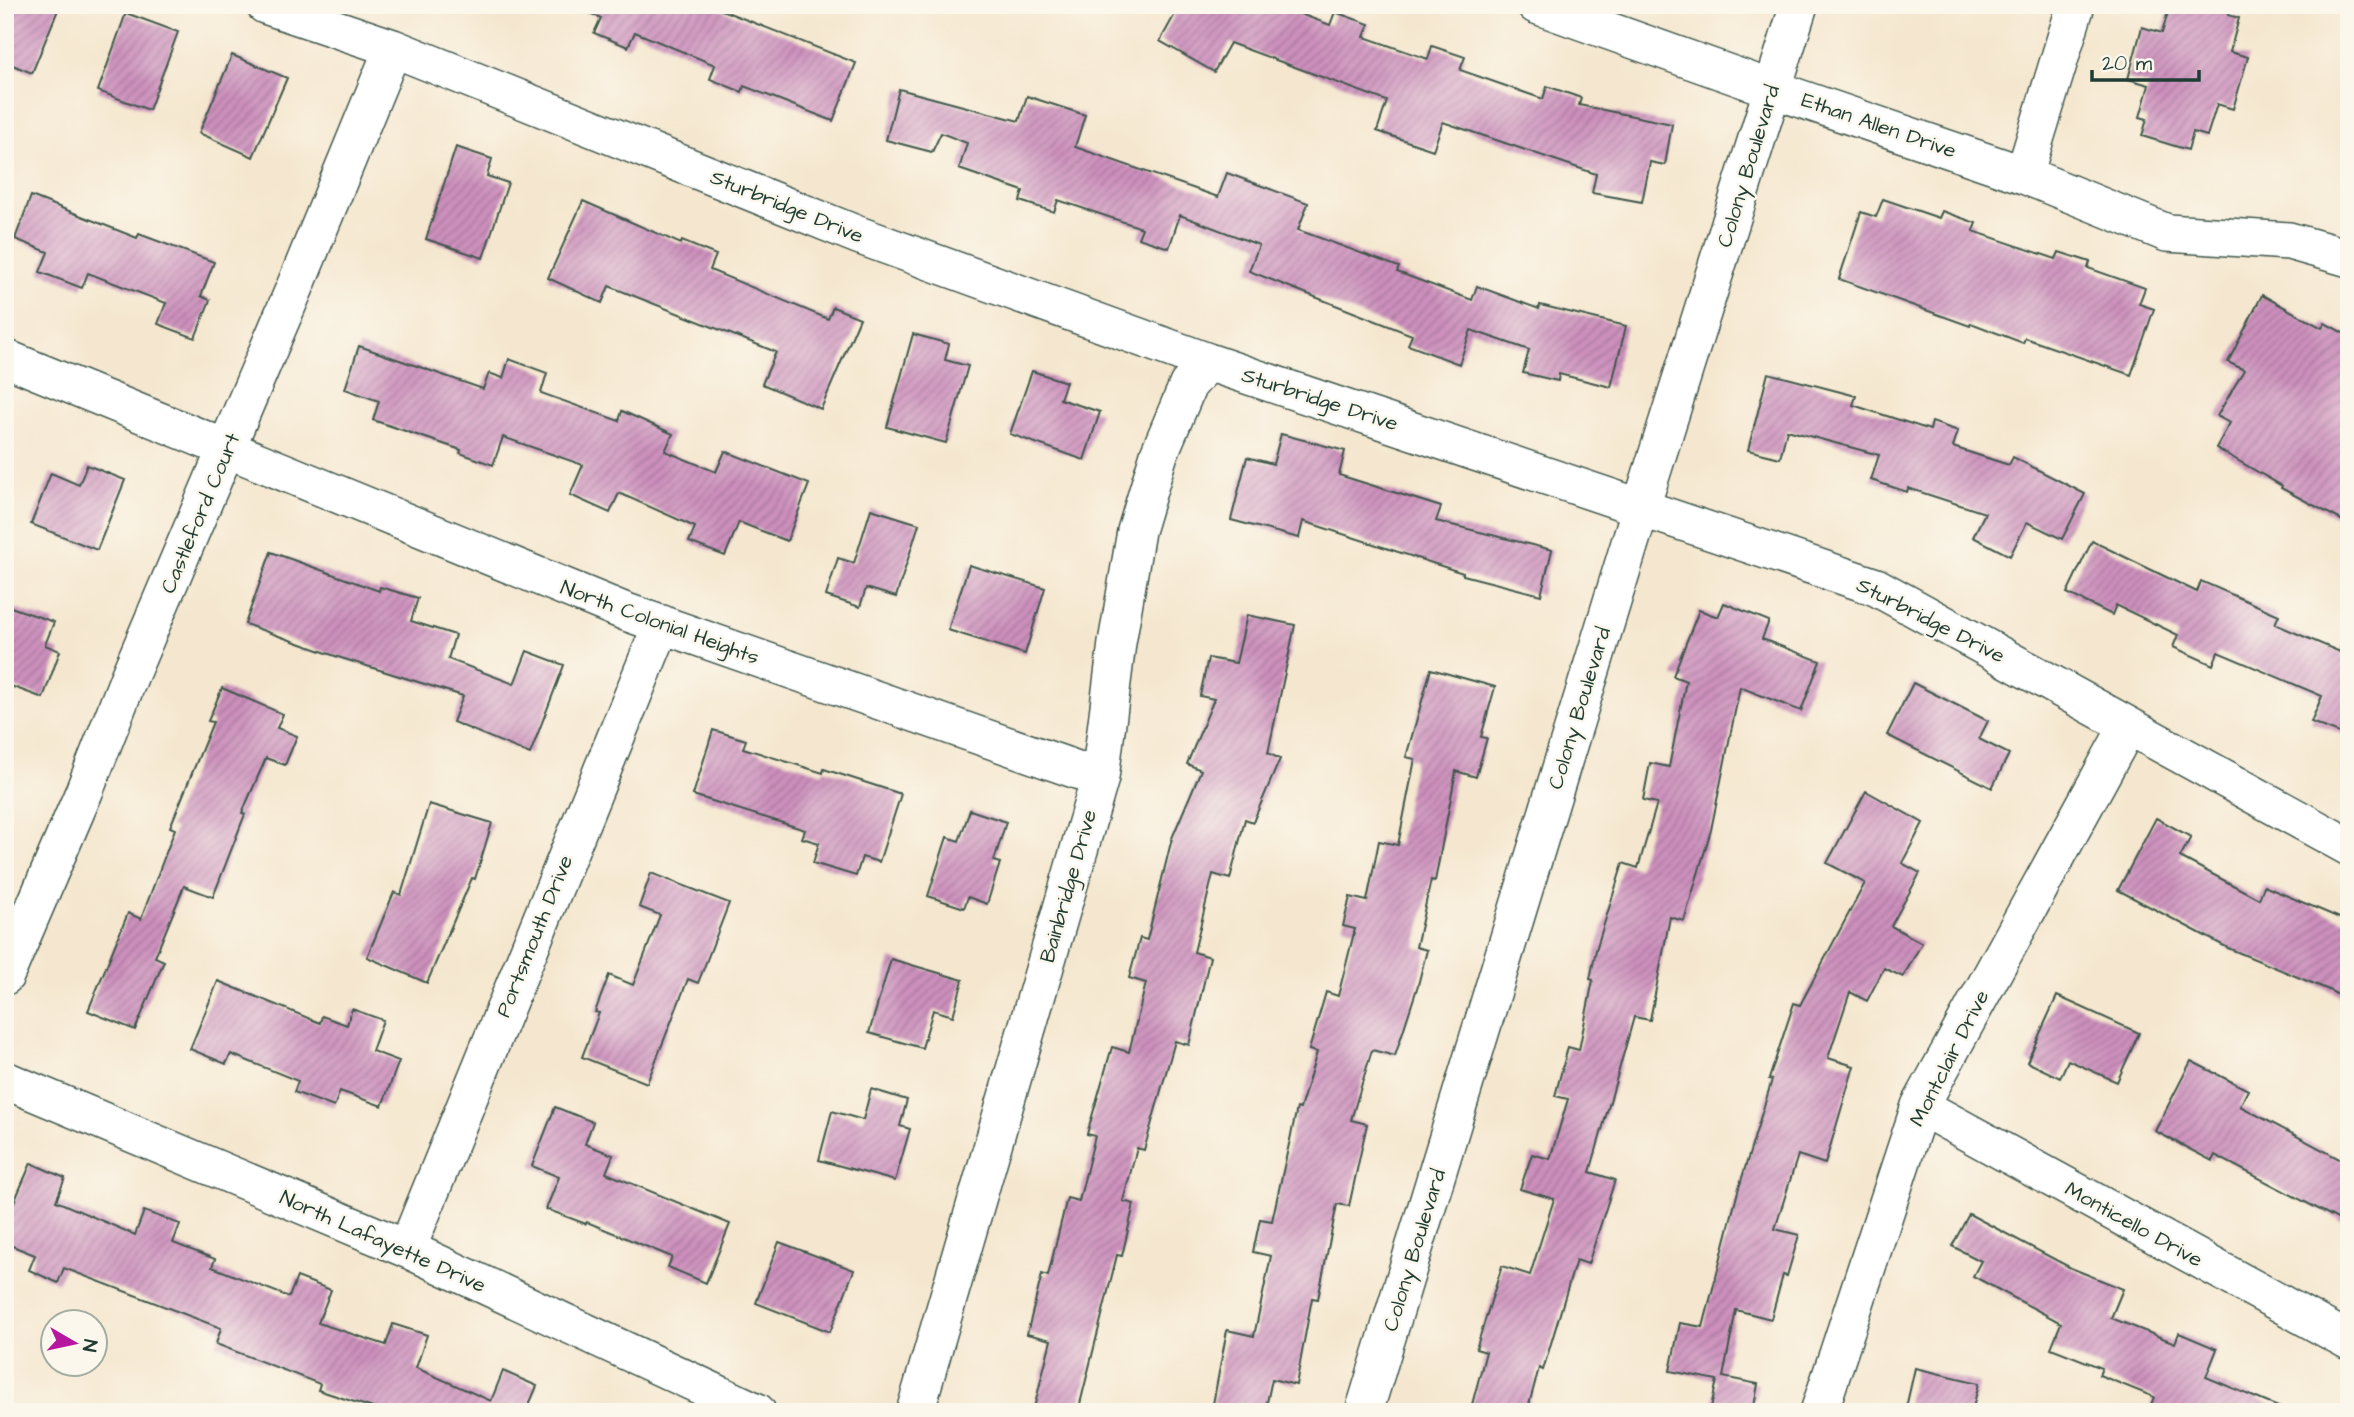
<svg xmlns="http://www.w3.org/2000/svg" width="2354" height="1417" font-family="'Architects Daughter',sans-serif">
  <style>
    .building { fill: url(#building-hatch) }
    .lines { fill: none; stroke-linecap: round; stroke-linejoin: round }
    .minor-casing { stroke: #3f564b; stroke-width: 40 }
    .minor { stroke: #fff; stroke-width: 37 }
    .labels { text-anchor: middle; stroke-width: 5; stroke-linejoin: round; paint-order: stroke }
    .street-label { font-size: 21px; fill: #1f3d34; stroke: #fbf7ec }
  </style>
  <defs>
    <pattern id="building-hatch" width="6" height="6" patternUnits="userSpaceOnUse" patternTransform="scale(1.75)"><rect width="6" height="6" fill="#cd90bd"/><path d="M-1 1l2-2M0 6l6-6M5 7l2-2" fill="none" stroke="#a6779a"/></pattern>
  </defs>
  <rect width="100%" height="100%" fill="#fbf7ec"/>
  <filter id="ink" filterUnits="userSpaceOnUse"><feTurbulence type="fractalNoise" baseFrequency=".0143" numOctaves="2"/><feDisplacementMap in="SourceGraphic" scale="14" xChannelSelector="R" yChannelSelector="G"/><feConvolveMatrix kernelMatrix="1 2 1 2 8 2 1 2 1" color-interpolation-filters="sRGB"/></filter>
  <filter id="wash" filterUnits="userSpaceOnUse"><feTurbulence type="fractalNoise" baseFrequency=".00686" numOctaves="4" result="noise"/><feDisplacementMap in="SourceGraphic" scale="28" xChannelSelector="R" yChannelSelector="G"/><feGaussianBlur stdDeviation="1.57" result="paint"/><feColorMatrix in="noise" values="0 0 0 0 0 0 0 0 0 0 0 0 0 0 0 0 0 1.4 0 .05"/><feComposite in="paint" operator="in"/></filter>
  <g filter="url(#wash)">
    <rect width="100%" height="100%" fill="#f5e7cf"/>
    <g id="blocks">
      <path class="building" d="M5 5H60L32 73 5 62Z
        M572 5H709L856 63 833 121 744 86 742 92 710 79 715 65 635 32 628 47 594 33 601 18Z
        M1180 5H1276L1330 25 1335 12 1369 24 1364 37 1428 59 1432 46 1465 57 1460 70 1543 99 1547 86 1581 98 1579 105 1672 124 1665 165 1650 162 1642 202 1592 193 1596 174 1443 122 1433 150 1377 131 1387 101 1230 43 1214 72 1160 41Z
        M2170 5H2231L2228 15 2239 18 2230 52 2248 57 2233 109 2217 104 2207 136 2193 132 2188 150 2142 136 2147 119 2140 117 2149 85 2128 79 2142 27 2162 33Z
        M126 13 178 32 149 110 98 91Z
        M232 55 287 78 253 157 199 133Z
        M899 89 1019 121 1027 96 1085 115 1075 147 1218 197 1227 173 1308 203 1298 230 1399 267 1397 272 1472 300 1477 286 1539 309 1540 305 1626 326 1611 387 1559 374 1558 381 1523 373 1529 350 1471 330 1459 364 1408 345 1412 335 1249 271 1259 245 1180 215 1169 248 1138 238 1142 228 1058 200 1054 212 1020 201 1023 191 959 169 967 143 941 133 932 152 886 140Z
        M456 147 492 159 487 176 508 183 483 258 426 239Z
        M31 196 137 238 139 234 214 262 201 296 210 300 195 338 158 324 166 303 88 273 82 288 40 272 48 252 15 239Z
        M1883 199 1939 218 1942 211 1976 223 1973 231 2056 259 2059 252 2090 262 2088 268 2145 288 2139 304 2154 309 2131 375 2025 338 2023 343 1971 323 1970 326 1839 279 1861 212 1876 217Z
        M583 201 681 244 682 241 716 255 710 270 828 319 833 307 860 318 821 409 762 384 776 352 609 286 602 303 548 278Z
        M2262 295 2322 328 2325 323 2349 336V524L2281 488 2282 486 2216 448 2230 423 2217 416 2244 370 2228 362Z
        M913 334 949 344 945 360 968 366 946 443 887 427Z
        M359 346 483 389 489 373 503 378 509 359 547 373 541 393 619 421 622 411 673 434 665 451 716 472 725 451 809 484 787 541 739 522 725 556 689 542 695 527 619 493 610 513 570 495 583 465 503 437 493 465 460 453 461 450 373 420 379 401 345 389Z
        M1032 371 1066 382 1060 399 1100 412 1084 460 1010 434Z
        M1768 373 1856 396 1853 405 1930 430 1932 422 1958 431 1953 447 2009 465 2013 457 2085 494 2062 539 2027 522 2010 556 1973 537 1985 513 1908 488 1907 492 1871 480 1879 455 1787 430 1780 458 1748 450Z
        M1281 434 1345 451 1339 475 1441 507 1436 521 1552 550 1541 595 1463 575V573L1303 521 1299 538 1231 520 1247 457 1273 464Z
        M87 465 125 480 97 550 31 524 51 473 79 485Z
        M871 509 919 524 896 597 866 588 860 607 826 596 838 558 854 563Z
        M2092 541 2197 592 2201 581 2279 615 2275 624 2340 652 2349 633V737L2311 722 2322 696 2218 652 2213 665 2173 647 2178 635 2116 605 2112 615 2067 593Z
        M271 552 379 591 380 587 418 598 411 621 455 635 448 659 514 684 527 651 564 665 530 754 453 722 463 696 338 657 245 624Z
        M969 565 1045 588 1025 654 948 630Z
        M1724 603 1769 621 1762 639 1820 661 1801 711 1740 687 1711 830 1684 921 1670 917 1650 1020 1634 1017 1590 1172 1615 1180 1588 1264 1576 1260 1543 1370 1539 1368 1527 1412H1470L1486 1352 1476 1349 1502 1266 1530 1275 1554 1199 1520 1189 1532 1154 1550 1159 1568 1099 1555 1096 1568 1047 1579 1050 1593 980 1590 979 1596 950 1623 863 1638 868 1657 803 1643 800 1650 763 1669 767 1686 681 1673 676 1699 610 1718 617Z
        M5 605 54 622 45 645 60 651 43 698 5 684Z
        M1247 615 1295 625 1268 753 1280 759 1253 822 1245 819 1230 879 1213 874 1194 952 1210 957 1189 1045 1175 1041 1144 1150 1137 1148 1123 1201 1134 1204 1122 1256 1117 1255 1078 1412H1033L1051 1340 1027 1334 1042 1274 1048 1276 1067 1198 1079 1201 1095 1136 1087 1134 1112 1047 1129 1052 1146 983 1129 978 1140 938 1147 940 1172 838 1201 770 1187 764 1214 699 1200 696 1208 658 1236 663Z
        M1431 669 1495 687 1481 737 1487 738 1476 777 1456 771 1435 881 1431 880 1416 947 1427 950 1418 985 1395 1056 1372 1050 1351 1120 1367 1124 1349 1206 1337 1204 1318 1299 1312 1298 1296 1385 1272 1379 1265 1412H1253L1213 1404 1227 1330 1254 1336 1271 1256 1253 1252 1260 1219 1272 1221 1297 1108 1300 1109 1317 1052 1309 1050 1326 992 1338 996 1355 929 1343 926 1350 897 1367 901 1379 841 1398 845 1415 759 1406 757Z
        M1913 683 1988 721 1979 739 2009 754 1992 788 1887 735Z
        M222 688 283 714 277 728 297 736 285 765 266 758 242 813 245 814 213 897 184 886 155 957 164 961 135 1030 88 1011 128 913 141 919 175 829 170 827 213 722 208 721Z
        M713 730 746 740 743 748 823 773 824 769 901 794 879 862 862 857 856 876 813 863 819 843 802 838 805 830 693 795Z
        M1866 791 1923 823 1902 863 1920 873 1891 926 1922 943 1903 977 1884 968 1867 1001 1850 992 1828 1058 1854 1066 1825 1164 1798 1155 1775 1229 1799 1235 1787 1276 1783 1275 1771 1319 1736 1310 1723 1377 1758 1384 1753 1412H1710L1717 1380 1670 1371 1680 1323 1703 1327 1738 1191 1772 1080 1769 1079 1794 1003 1800 1005 1865 883 1827 863Z
        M429 804 492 823 475 879 472 878 427 983 367 957 394 892 401 895Z
        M970 810 1006 822 994 861 1000 863 987 904 968 897 964 908 928 896 947 837 959 841Z
        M2156 818 2191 837 2180 857 2259 899 2264 886 2349 922V1001L2329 990 2228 948 2118 890Z
        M651 873 729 903 698 983 688 979 647 1083 582 1057 599 1013 595 1012 609 975 633 985 660 915 639 907Z
        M891 959 963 980 953 1016 933 1010 922 1048 869 1033Z
        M218 981 320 1023 322 1016 347 1025 352 1009 383 1020 372 1051 399 1061 382 1106 340 1091 334 1107 294 1092 298 1081 231 1054 226 1064 190 1049Z
        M2057 996 2139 1033 2117 1082 2068 1060 2060 1078 2027 1062Z
        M2191 1061 2248 1090 2240 1106 2349 1164V1225L2215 1155 2212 1161 2155 1131Z
        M871 1089 907 1100 900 1126 910 1129 895 1181 819 1160 832 1111 863 1120Z
        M555 1107 593 1122 585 1144 613 1155 606 1173 730 1224 706 1283 668 1267 672 1257 587 1222 586 1224 546 1209 559 1177 532 1166Z
        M31 1163 65 1178 56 1201 135 1235 144 1211 180 1224 173 1243 215 1259 212 1267 289 1297 297 1277 331 1290 318 1323 386 1345 393 1324 427 1335 416 1368 491 1401 503 1371 537 1386 526 1412H385L318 1390 320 1384 216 1344 221 1328 64 1268 58 1283 29 1270 35 1255 5 1243V1223Z
        M1969 1214 2071 1268 2123 1289 2111 1318 2175 1343 2179 1333 2217 1349 2206 1377 2290 1412H2148L2154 1397 2099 1375 2102 1368 2051 1348 2061 1323 1973 1276 1981 1261 1952 1246Z
        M779 1242 854 1270 830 1332 756 1303Z
        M1915 1368 1979 1383 1972 1412H1905Z"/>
    </g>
  </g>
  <g filter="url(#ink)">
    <use href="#blocks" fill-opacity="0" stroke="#3f564b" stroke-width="2"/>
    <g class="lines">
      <g class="minor-casing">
        <path id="minor" d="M265 5 393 48 858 235 1208 362 1876 587 2349 847
          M1536 5 1772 89 2024 175 2167 233 2289 241 2349 258
          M2024 175 2076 5
          M5 358 626 612 1100 778
          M5 976 84 792 129 677 295 287 393 48
          M5 1080 407 1249 757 1412
          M1920 1106 2349 1341
          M407 1249 662 624
          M915 1412 1100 778 1117 643 1136 531 1159 454 1188 385 1208 362
          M1364 1412 1641 507 1799 5
          M1819 1412 1920 1106 2128 726"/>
      </g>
      <use href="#minor" class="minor"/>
    </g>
  </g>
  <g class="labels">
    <g class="street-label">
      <text transform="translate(1879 125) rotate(19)" y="7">Ethan Allen Drive</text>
      <text transform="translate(1748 166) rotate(-73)" y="7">Colony Boulevard</text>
      <text transform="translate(787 206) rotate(22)" y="7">Sturbridge Drive</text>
      <text transform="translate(1320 399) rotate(18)" y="7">Sturbridge Drive</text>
      <text transform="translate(200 513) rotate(-67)" y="7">Castleford Court</text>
      <text transform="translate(1931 620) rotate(27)" y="7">Sturbridge Drive</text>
      <text transform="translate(660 622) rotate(20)" y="7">North Colonial Heights</text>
      <text transform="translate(1579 708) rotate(-73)" y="7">Colony Boulevard</text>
      <text transform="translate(1068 886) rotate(-74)" y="7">Bainbridge Drive</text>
      <text transform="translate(534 936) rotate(-68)" y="7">Portsmouth Drive</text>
      <text transform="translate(1949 1058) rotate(-63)" y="7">Montclair Drive</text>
      <text transform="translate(2134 1224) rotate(29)" y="7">Monticello Drive</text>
      <text transform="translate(383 1241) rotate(24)" y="7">North Lafayette Drive</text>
      <text transform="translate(1414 1250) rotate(-73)" y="7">Colony Boulevard</text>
    </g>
  </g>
  <rect width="2354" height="1417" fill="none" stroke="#fbf7ec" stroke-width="28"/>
  <g transform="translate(74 1343) rotate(99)"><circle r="33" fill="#fbf7ec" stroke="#a3ada2" stroke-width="2"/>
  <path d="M0-5L12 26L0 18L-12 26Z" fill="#b5179e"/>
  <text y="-10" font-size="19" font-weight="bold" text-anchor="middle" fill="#1f3d34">N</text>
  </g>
  <path d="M2092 70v10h107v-10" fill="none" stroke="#1f3d34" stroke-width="3.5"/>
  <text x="2102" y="70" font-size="21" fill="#1f3d34" stroke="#fbf7ec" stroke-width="5" paint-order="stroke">20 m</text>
</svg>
